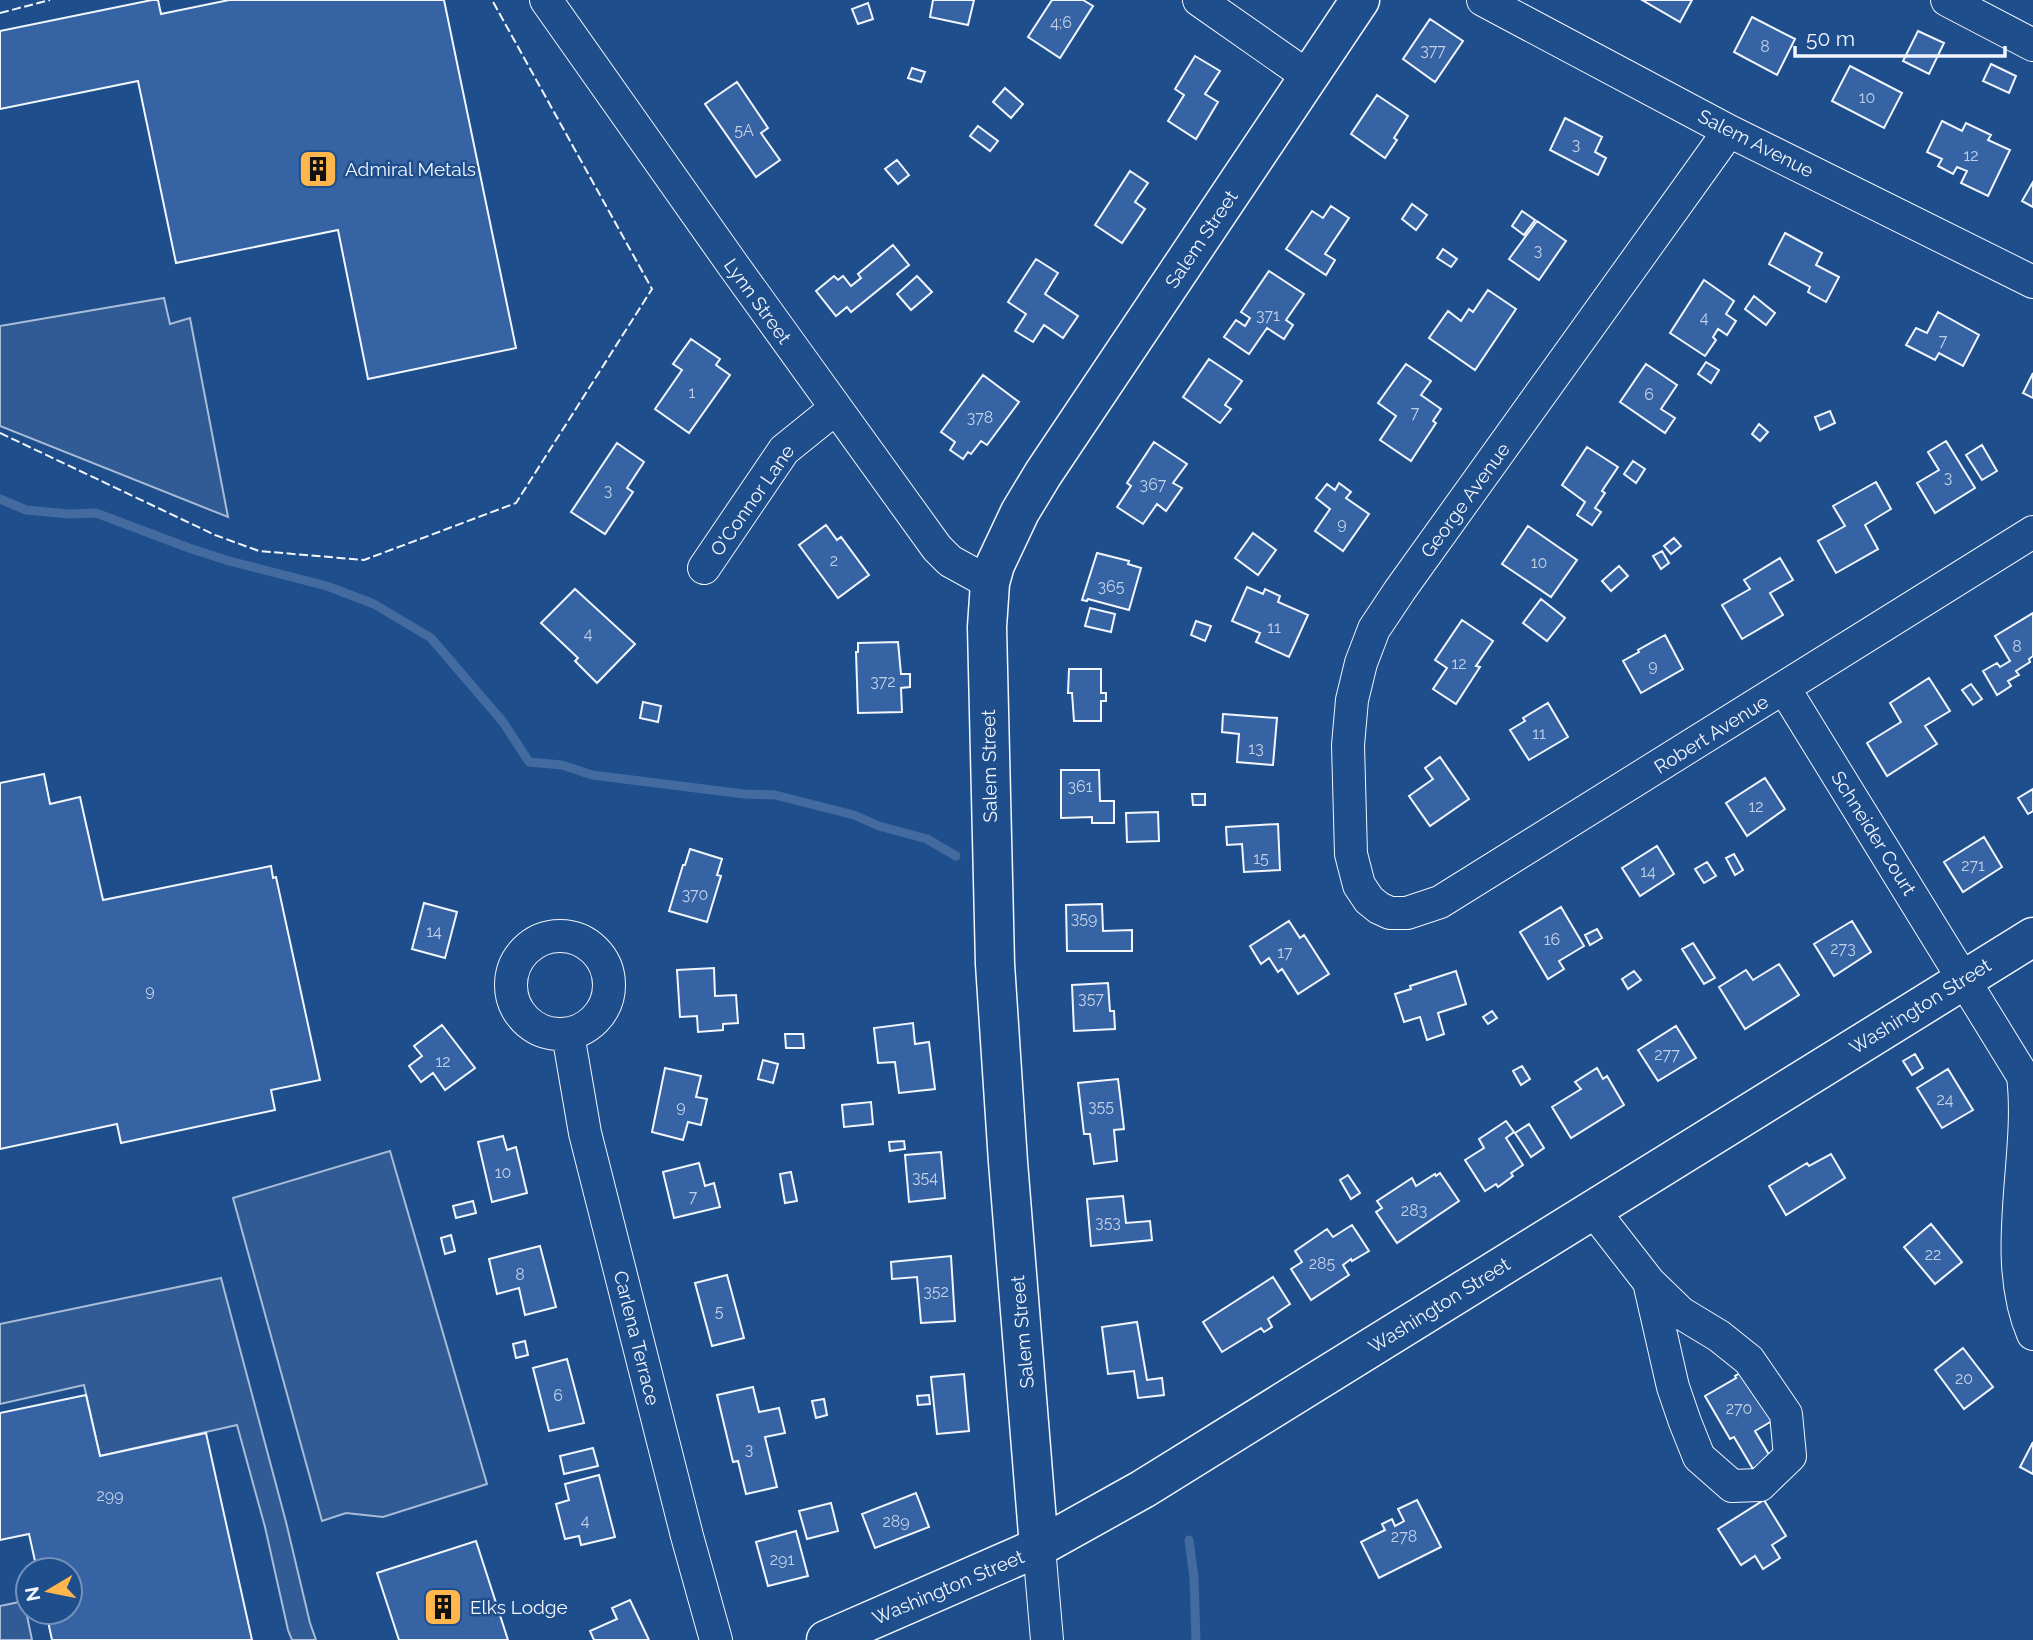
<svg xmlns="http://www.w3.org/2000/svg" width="2033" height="1640" font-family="Raleway,sans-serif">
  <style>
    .built { fill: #305b95; stroke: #a8bbd7; stroke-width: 2 }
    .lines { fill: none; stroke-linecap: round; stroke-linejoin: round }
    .stream { stroke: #446ba0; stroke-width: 9 }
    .building { fill: #3563a3; stroke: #f2f6ff; stroke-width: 2 }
    .minor-casing { stroke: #f2f6ff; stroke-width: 34 }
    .major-casing { stroke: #f2f6ff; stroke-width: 41 }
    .minor { stroke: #1f4e8c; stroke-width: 32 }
    .major { stroke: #1f4e8c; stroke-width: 38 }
    .fence { stroke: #f2f6ff; stroke-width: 2; stroke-dasharray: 9 3.5; stroke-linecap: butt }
    .labels { text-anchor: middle; stroke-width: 5; stroke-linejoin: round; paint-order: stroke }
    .number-label { font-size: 16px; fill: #c3d1e8 }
    .street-label { font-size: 19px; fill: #f2f6ff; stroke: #1f4e8c }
    .poi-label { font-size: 19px; fill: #f2f6ff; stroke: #1f4e8c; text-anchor: start }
  </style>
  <rect width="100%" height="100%" fill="#1f4e8c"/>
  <path class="built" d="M164 298 170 324 190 318 228 517 0 426V326Z
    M390 1151 487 1484 383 1517 346 1513 322 1521 233 1198Z
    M221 1278 286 1522 310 1623 316 1640H292L288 1630 265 1527 237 1425 100 1456 84 1385 0 1404V1324Z
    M24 1601 32 1640H0V1606Z"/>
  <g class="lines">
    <path class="stream" d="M0 499 26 510 69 514 96 513 189 548 229 561 327 586 374 604 431 638 503 722 529 762 562 765 592 775 744 794 775 795 854 815 879 826 927 839 956 856
      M1189 1540 1194 1578 1196 1640"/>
  </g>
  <path class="building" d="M152 0H158L161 14 229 0H444L516 348 368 379 338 230 176 263 138 81 0 109V31Z
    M933 0H974L968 25 930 17Z
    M1052 0H1083L1093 6 1060 58 1028 37Z
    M1642 0H1692L1680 22Z
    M868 3 873 19 858 24 852 9Z
    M1752 17 1795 39 1777 75 1734 52Z
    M1430 19 1463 41 1435 82 1403 59Z
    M1918 31 1944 43 1929 74 1903 61Z
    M1195 56 1220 71 1205 94 1218 102 1196 139 1168 121 1184 95 1175 89Z
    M1991 64 2016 76 2009 93 1983 81Z
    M1850 66 1902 93 1884 128 1832 101Z
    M912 68 925 72 921 82 908 78Z
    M737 82 768 128 761 133 780 160 756 177 705 104Z
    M1005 88 1023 104 1011 118 993 102Z
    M1377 95 1408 116 1394 138 1397 140 1385 158 1351 134Z
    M1565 118 1602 137 1595 152 1606 158 1598 175 1550 150Z
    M1942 121 1962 131 1966 123 1991 135 1988 140 2010 150 1988 196 1961 183 1967 171 1957 167 1953 174 1938 166 1942 159 1927 152Z
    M978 126 998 141 990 151 970 136Z
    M897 160 909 175 898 184 885 169Z
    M1130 171 1148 183 1135 202 1145 209 1122 243 1095 225Z
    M2033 182V207L2022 201Z
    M1412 204 1427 215 1416 230 1402 219Z
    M1331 206 1349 218 1325 254 1335 260 1326 275 1286 249 1312 211 1323 218Z
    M1522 211 1535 220 1524 235 1512 226Z
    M1537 221 1566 241 1539 280 1509 259Z
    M1785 233 1822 253 1816 265 1839 277 1826 302 1808 292 1810 287 1769 264Z
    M893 245 909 265 851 312 847 307 836 316 816 291 834 276 838 280 843 276 851 286 861 278 858 274Z
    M1443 249 1457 259 1451 267 1437 258Z
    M1036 259 1058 273 1045 294 1078 316 1063 338 1044 325 1033 342 1015 331 1026 314 1008 302Z
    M1269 271 1304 294 1286 320 1293 325 1284 339 1267 328 1249 354 1224 337 1236 320 1245 326 1250 318 1241 312Z
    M917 276 932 292 911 310 897 294Z
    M1704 280 1734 301 1726 314 1736 321 1727 335 1718 329 1713 337 1716 340 1705 356 1670 333Z
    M1488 290 1516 309 1475 370 1429 338 1448 311 1461 321 1469 309 1473 312Z
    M1754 296 1775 313 1766 325 1745 309Z
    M1938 312 1979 335 1963 366 1939 353 1935 360 1906 345 1916 328 1927 333Z
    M691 339 720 359 716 365 730 375 689 433 655 409 682 370 673 364Z
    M1209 359 1242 381 1225 405 1231 409 1220 423 1183 397Z
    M1706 362 1719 370 1711 383 1698 374Z
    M1406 364 1431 381 1421 395 1441 409 1433 421 1436 423 1411 461 1380 440 1396 416 1378 403Z
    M1646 364 1677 385 1661 409 1675 418 1665 433 1620 402Z
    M2033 373V398L2023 393Z
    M983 375 1019 402 987 445 981 441 971 454 968 452 963 459 950 450 955 442 941 432Z
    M1830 411 1835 423 1820 430 1815 417Z
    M1759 424 1768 432 1760 441 1752 434Z
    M1946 441 1975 488 1935 513 1917 483 1939 470 1928 452Z
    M1154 442 1187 464 1173 483 1182 488 1166 511 1157 504 1143 524 1117 507 1131 486 1127 483Z
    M617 443 644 462 627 488 633 492 605 534 571 512Z
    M1982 445 1997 471 1982 480 1966 455Z
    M1587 447 1618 467 1602 491 1605 493 1595 508 1601 512 1592 525 1577 515 1585 502 1562 485Z
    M1633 461 1645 469 1636 483 1624 474Z
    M1876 482 1891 509 1865 525 1878 549 1836 573 1818 541 1845 526 1833 506Z
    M1339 483 1351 492 1346 498 1369 514 1343 551 1315 531 1330 509 1316 498 1327 484 1335 490Z
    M826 525 837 540 841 537 869 575 838 598 799 545Z
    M1528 526 1577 560 1551 597 1502 564Z
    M1253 533 1276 550 1258 575 1235 558Z
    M1674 538 1681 546 1671 554 1664 546Z
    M1662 551 1669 563 1661 569 1653 556Z
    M1097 553 1129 561 1128 564 1141 568 1129 610 1088 599 1087 601 1082 600Z
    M1780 558 1793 580 1770 593 1783 615 1742 639 1722 605 1750 589 1744 580Z
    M1619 566 1628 576 1611 591 1602 581Z
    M1247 587 1263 594 1265 589 1280 596 1278 602 1308 615 1289 657 1256 642 1260 633 1232 621Z
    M575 589 635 644 597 683 575 661 578 658 541 623Z
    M1541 599 1565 618 1547 641 1523 623Z
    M1090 608 1115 614 1111 632 1085 626Z
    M2033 613V656L2029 659 2030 662 2016 671 2019 675 2008 681 2011 686 1997 695 1983 671 1997 663 2000 667 2010 661 1995 636Z
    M1462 620 1493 641 1476 666 1480 667 1456 704 1433 689 1447 668 1435 660Z
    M1196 621 1211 626 1205 641 1191 635Z
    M1665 635 1683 669 1641 693 1623 661 1639 652 1638 650Z
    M898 642 901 674H910V687L901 688 902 712 858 713 856 652H858V643Z
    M1069 669H1101V693H1106V701H1101V721H1074L1072 693H1068Z
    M1929 678 1950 711 1925 726 1937 744 1887 776 1867 743 1901 722 1890 703Z
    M1971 684 1982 699 1973 705 1962 690Z
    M643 702 661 706 658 722 640 718Z
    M1548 703 1568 737 1529 760 1510 730 1525 721 1523 718Z
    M1223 714 1277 718 1273 765 1237 762 1239 734 1222 732Z
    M1440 757 1469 799 1430 826 1409 796 1433 779 1425 768Z
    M1061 770H1099L1100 801H1114V823H1092V817L1061 818Z
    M44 774 50 804 80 797 103 900 271 866 273 878 276 877 320 1080 271 1090 275 1110 121 1143 117 1124 0 1149V783Z
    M1765 778 1785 809 1747 836 1726 803Z
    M2033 789V811L2028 814 2018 798Z
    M1192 794H1205V805H1193Z
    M1158 812 1159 841 1127 842 1126 813Z
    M1278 824 1280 870 1244 872 1242 844 1227 845 1226 827Z
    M1984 837 2002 867 1963 892 1944 862Z
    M1657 846 1674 874 1640 896 1622 868Z
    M690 849 722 859 717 875 721 876 707 922 669 911 683 865H685Z
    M1734 854 1743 870 1735 875 1726 858Z
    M1707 862 1716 876 1704 883 1695 869Z
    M424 903 457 912 445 958 412 949Z
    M1102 904 1103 931 1132 930V951H1067L1066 905Z
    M1561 907 1584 946 1559 961 1564 969 1548 979 1520 932Z
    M1289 921 1300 938 1304 935 1329 974 1298 994 1282 969 1278 972 1269 958 1261 964 1250 946Z
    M1852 921 1871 952 1834 976 1814 944Z
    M1597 929 1602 938 1590 945 1585 935Z
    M1693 943 1715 978 1704 984 1682 949Z
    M1779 964 1799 995 1745 1029 1719 987 1746 970 1753 980Z
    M714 968 715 996 736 995 738 1023 723 1024V1030L698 1032 697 1016 680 1017 677 970Z
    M1456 971 1466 1004 1438 1013 1444 1034 1427 1040 1420 1017 1404 1022 1395 994 1411 989 1410 986Z
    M1634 971 1641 980 1628 989 1622 979Z
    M1108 983 1110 1011H1114L1115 1029 1074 1031 1072 985Z
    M1492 1011 1497 1018 1488 1024 1483 1017Z
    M913 1023 915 1044 929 1042 935 1089 899 1093 895 1062 878 1063 874 1028Z
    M442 1025 475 1068 445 1090 433 1073 421 1082 409 1066 422 1056 414 1046Z
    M1676 1026 1696 1058 1658 1081 1638 1050Z
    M785 1034H803L804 1048H786Z
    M1915 1054 1923 1068 1912 1075 1903 1061Z
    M763 1060 778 1064 773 1083 758 1079Z
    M1522 1066 1530 1079 1521 1085 1513 1071Z
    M665 1068 701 1076 696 1097 707 1099 701 1125 688 1122 683 1140 652 1132Z
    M1597 1068 1603 1079 1607 1076 1624 1105 1571 1138 1552 1107 1581 1089 1575 1082Z
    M1948 1069 1973 1110 1942 1128 1917 1088Z
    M1118 1079 1124 1129 1114 1130 1117 1161 1094 1164 1090 1134H1084L1078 1083Z
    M871 1102 873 1124 844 1127 842 1105Z
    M1506 1121 1514 1132 1506 1138 1523 1165 1511 1173 1513 1176 1498 1187 1496 1184 1485 1191 1465 1160 1484 1148 1479 1139Z
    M1529 1124 1544 1148 1531 1157 1515 1133Z
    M503 1136 507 1150 516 1147 527 1193 492 1202 478 1142Z
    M904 1141 905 1149 890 1151 889 1142Z
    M941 1152 945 1198 909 1202 905 1155Z
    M1831 1154 1845 1178 1786 1215 1769 1186 1807 1163 1809 1166Z
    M699 1163 705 1186 714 1183 720 1207 674 1218 663 1172Z
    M791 1172 797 1201 785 1203 780 1174Z
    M1440 1173 1459 1201 1397 1243 1376 1212 1382 1208 1377 1201 1412 1178 1416 1186 1435 1174 1436 1176Z
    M1348 1175 1360 1193 1351 1199 1340 1180Z
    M1123 1196 1126 1223 1150 1221 1152 1240 1091 1246 1087 1199Z
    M473 1201 476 1213 456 1218 453 1206Z
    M1931 1224 1962 1262 1935 1284 1904 1247Z
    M1352 1225 1369 1251 1352 1261 1351 1259 1343 1265 1349 1275 1311 1300 1291 1269 1302 1262 1295 1251 1327 1229 1333 1237Z
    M451 1235 455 1251 445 1254 441 1238Z
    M540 1246 556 1307 525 1315 519 1288 497 1294 489 1259Z
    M951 1256 955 1321 921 1323 917 1277 892 1279 891 1262Z
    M727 1275 744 1338 712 1346 695 1283Z
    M1273 1277 1290 1304 1268 1319 1272 1327 1264 1332 1261 1328 1222 1352 1203 1322Z
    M1137 1322 1147 1380 1162 1378 1164 1395 1138 1398 1134 1371 1108 1374 1102 1327Z
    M525 1341 528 1355 516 1358 513 1344Z
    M1963 1348 1993 1387 1964 1409 1935 1370Z
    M567 1359 584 1423 549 1431 533 1368Z
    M1744 1371 1772 1421 1755 1431 1771 1458 1753 1469 1734 1437 1730 1439 1705 1396 1736 1378 1735 1376Z
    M964 1374 969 1431 937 1434 931 1377Z
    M753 1387 759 1412 779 1408 785 1433 765 1437 777 1487 746 1494 738 1461 733 1462 717 1395Z
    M86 1395 100 1456 206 1433 252 1640H52L46 1612H70V1570H37L29 1534 0 1540V1413Z
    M929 1395 930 1404 918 1405 917 1396Z
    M824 1399 827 1415 816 1418 812 1401Z
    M2033 1442V1474L2020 1467Z
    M593 1448 598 1466 564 1474 560 1456Z
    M599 1475 615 1537 581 1545 579 1536 565 1539 556 1504 569 1500 565 1484Z
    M916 1493 929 1527 875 1548 862 1514Z
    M1417 1500 1441 1547 1379 1578 1361 1542 1385 1530 1382 1524 1392 1519 1395 1526 1404 1521 1398 1509Z
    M1764 1500 1786 1536 1772 1545 1780 1558 1763 1569 1755 1556 1741 1565 1718 1529Z
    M831 1503 838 1531 807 1539 799 1511Z
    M796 1531 808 1576 768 1586 756 1542Z
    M476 1541 508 1640H399L377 1573Z
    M630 1600 649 1640H594L590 1631 617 1619 612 1608Z"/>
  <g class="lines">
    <g class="minor-casing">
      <path id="minor" d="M546 0 733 265 937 548 950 561 990 583
        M1199 0 1309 77
        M1483 0 1729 131 2033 282
        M1947 0 2033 45
        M1729 131 1400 590 1374 629 1361 663 1352 700 1348 745 1351 854 1359 885 1369 900 1379 908 1390 913H1407L1440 902 2033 532
        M704 568 784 450 836 408
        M1784 688 2023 1076C2033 1157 1999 1255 2033 1334
        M511 985a49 49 0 1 1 98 0a49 49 0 1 1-98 0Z
        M568 1034 585 1133 687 1536 716 1640
        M1593 1210 1649 1282 1673 1387 1685 1422 1699 1457 1732 1486 1760 1485 1790 1456 1786 1414 1749 1360 1719 1336 1681 1313 1649 1282
        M1039 1547 1047 1640"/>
    </g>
    <g class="major-casing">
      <path id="major" d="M1039 1547 1008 1162 995 964 987 627 990 583 995 565 1020 512 1043 474 1360 0
        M826 1640 1039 1547 1143 1489 2033 937"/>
    </g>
    <use href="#minor" class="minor"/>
    <use href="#major" class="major"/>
    <path class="fence" d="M0 13 50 0
      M0 433 215 535 259 551 364 560 516 503 652 289 492 0"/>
  </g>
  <defs>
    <g id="building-square" transform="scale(2.0125)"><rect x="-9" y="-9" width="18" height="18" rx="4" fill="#ffb74d" stroke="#1f4e8c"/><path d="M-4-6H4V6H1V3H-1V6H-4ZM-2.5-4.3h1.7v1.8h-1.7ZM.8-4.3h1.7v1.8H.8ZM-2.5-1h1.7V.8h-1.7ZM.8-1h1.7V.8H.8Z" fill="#111"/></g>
  </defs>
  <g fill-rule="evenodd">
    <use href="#building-square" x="318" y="169"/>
    <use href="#building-square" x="443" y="1607"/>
  </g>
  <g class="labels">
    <g class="number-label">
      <text x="1061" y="28">4;6</text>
      <text x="1765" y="52">8</text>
      <text x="1433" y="56">377</text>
      <text x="1867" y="103">10</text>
      <text x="744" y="136">5A</text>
      <text x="1576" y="150">3</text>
      <text x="1971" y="161">12</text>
      <text x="1538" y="256">3</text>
      <text x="1268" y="321">371</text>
      <text x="1704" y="323">4</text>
      <text x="1943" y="346">7</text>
      <text x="692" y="398">1</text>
      <text x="1649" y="400">6</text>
      <text x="1415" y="418">7</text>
      <text x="980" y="423">378</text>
      <text x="1948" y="483">3</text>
      <text x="1153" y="490">367</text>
      <text x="608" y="496">3</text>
      <text x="1342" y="529">9</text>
      <text x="834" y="566">2</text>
      <text x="1539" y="568">10</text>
      <text x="1111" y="592">365</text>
      <text x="1274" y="633">11</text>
      <text x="588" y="639">4</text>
      <text x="2017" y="652">8</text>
      <text x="1459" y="669">12</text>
      <text x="1653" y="671">9</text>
      <text x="883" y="687">372</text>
      <text x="1539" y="739">11</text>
      <text x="1256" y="754">13</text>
      <text x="1080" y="792">361</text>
      <text x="1756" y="812">12</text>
      <text x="1261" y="864">15</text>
      <text x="1973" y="871">271</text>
      <text x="1648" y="877">14</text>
      <text x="695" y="900">370</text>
      <text x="1084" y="924">359</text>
      <text x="434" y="937">14</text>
      <text x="1552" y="945">16</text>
      <text x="1843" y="954">273</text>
      <text x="1285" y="958">17</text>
      <text x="150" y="996">9</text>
      <text x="1091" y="1004">357</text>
      <text x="1667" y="1060">277</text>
      <text x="443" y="1067">12</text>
      <text x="1945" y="1105">24</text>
      <text x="681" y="1112">9</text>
      <text x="1101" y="1112">355</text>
      <text x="503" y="1178">10</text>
      <text x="925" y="1183">354</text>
      <text x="693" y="1202">7</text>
      <text x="1414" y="1216">283</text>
      <text x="1108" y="1228">353</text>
      <text x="1933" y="1260">22</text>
      <text x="1322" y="1269">285</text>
      <text x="520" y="1280">8</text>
      <text x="936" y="1297">352</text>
      <text x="719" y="1317">5</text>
      <text x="1964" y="1384">20</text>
      <text x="558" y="1401">6</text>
      <text x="1739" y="1414">270</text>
      <text x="749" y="1455">3</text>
      <text x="110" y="1501">299</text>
      <text x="585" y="1526">4</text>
      <text x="896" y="1527">289</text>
      <text x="1404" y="1542">278</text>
      <text x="782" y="1565">291</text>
    </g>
    <g class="street-label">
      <text transform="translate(1756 143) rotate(27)" y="7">Salem Avenue</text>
      <text transform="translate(1201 239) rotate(-56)" y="7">Salem Street</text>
      <text transform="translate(758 301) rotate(54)" y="7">Lynn Street</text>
      <text transform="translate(752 500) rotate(-55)" y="7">O'Connor Lane</text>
      <text transform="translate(1465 500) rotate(-54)" y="7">George Avenue</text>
      <text transform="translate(1711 734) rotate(-32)" y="7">Robert Avenue</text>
      <text transform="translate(989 766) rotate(-91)" y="7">Salem Street</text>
      <text transform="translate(1874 833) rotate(58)" y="7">Schneider Court</text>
      <text transform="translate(1920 1006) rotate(-32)" y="7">Washington Street</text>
      <text transform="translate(1439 1305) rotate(-32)" y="7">Washington Street</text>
      <text transform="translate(1022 1332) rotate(-95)" y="7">Salem Street</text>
      <text transform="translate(637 1338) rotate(76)" y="7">Carlena Terrace</text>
      <text transform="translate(948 1587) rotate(-23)" y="7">Washington Street</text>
    </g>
    <g class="poi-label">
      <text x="345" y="176">Admiral Metals</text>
      <text x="470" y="1614">Elks Lodge</text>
    </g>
  </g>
  <g transform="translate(49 1591) rotate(260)"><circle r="33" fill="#1f4e8c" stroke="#7391ba" stroke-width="2"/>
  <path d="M0-5L12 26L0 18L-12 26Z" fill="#ffb74d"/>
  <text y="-10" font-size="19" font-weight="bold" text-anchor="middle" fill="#f2f6ff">N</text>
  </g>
  <path d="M1795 46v10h210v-10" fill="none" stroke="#f2f6ff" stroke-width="3.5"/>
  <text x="1806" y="46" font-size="21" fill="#f2f6ff" stroke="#1f4e8c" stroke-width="5" paint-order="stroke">50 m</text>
</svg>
